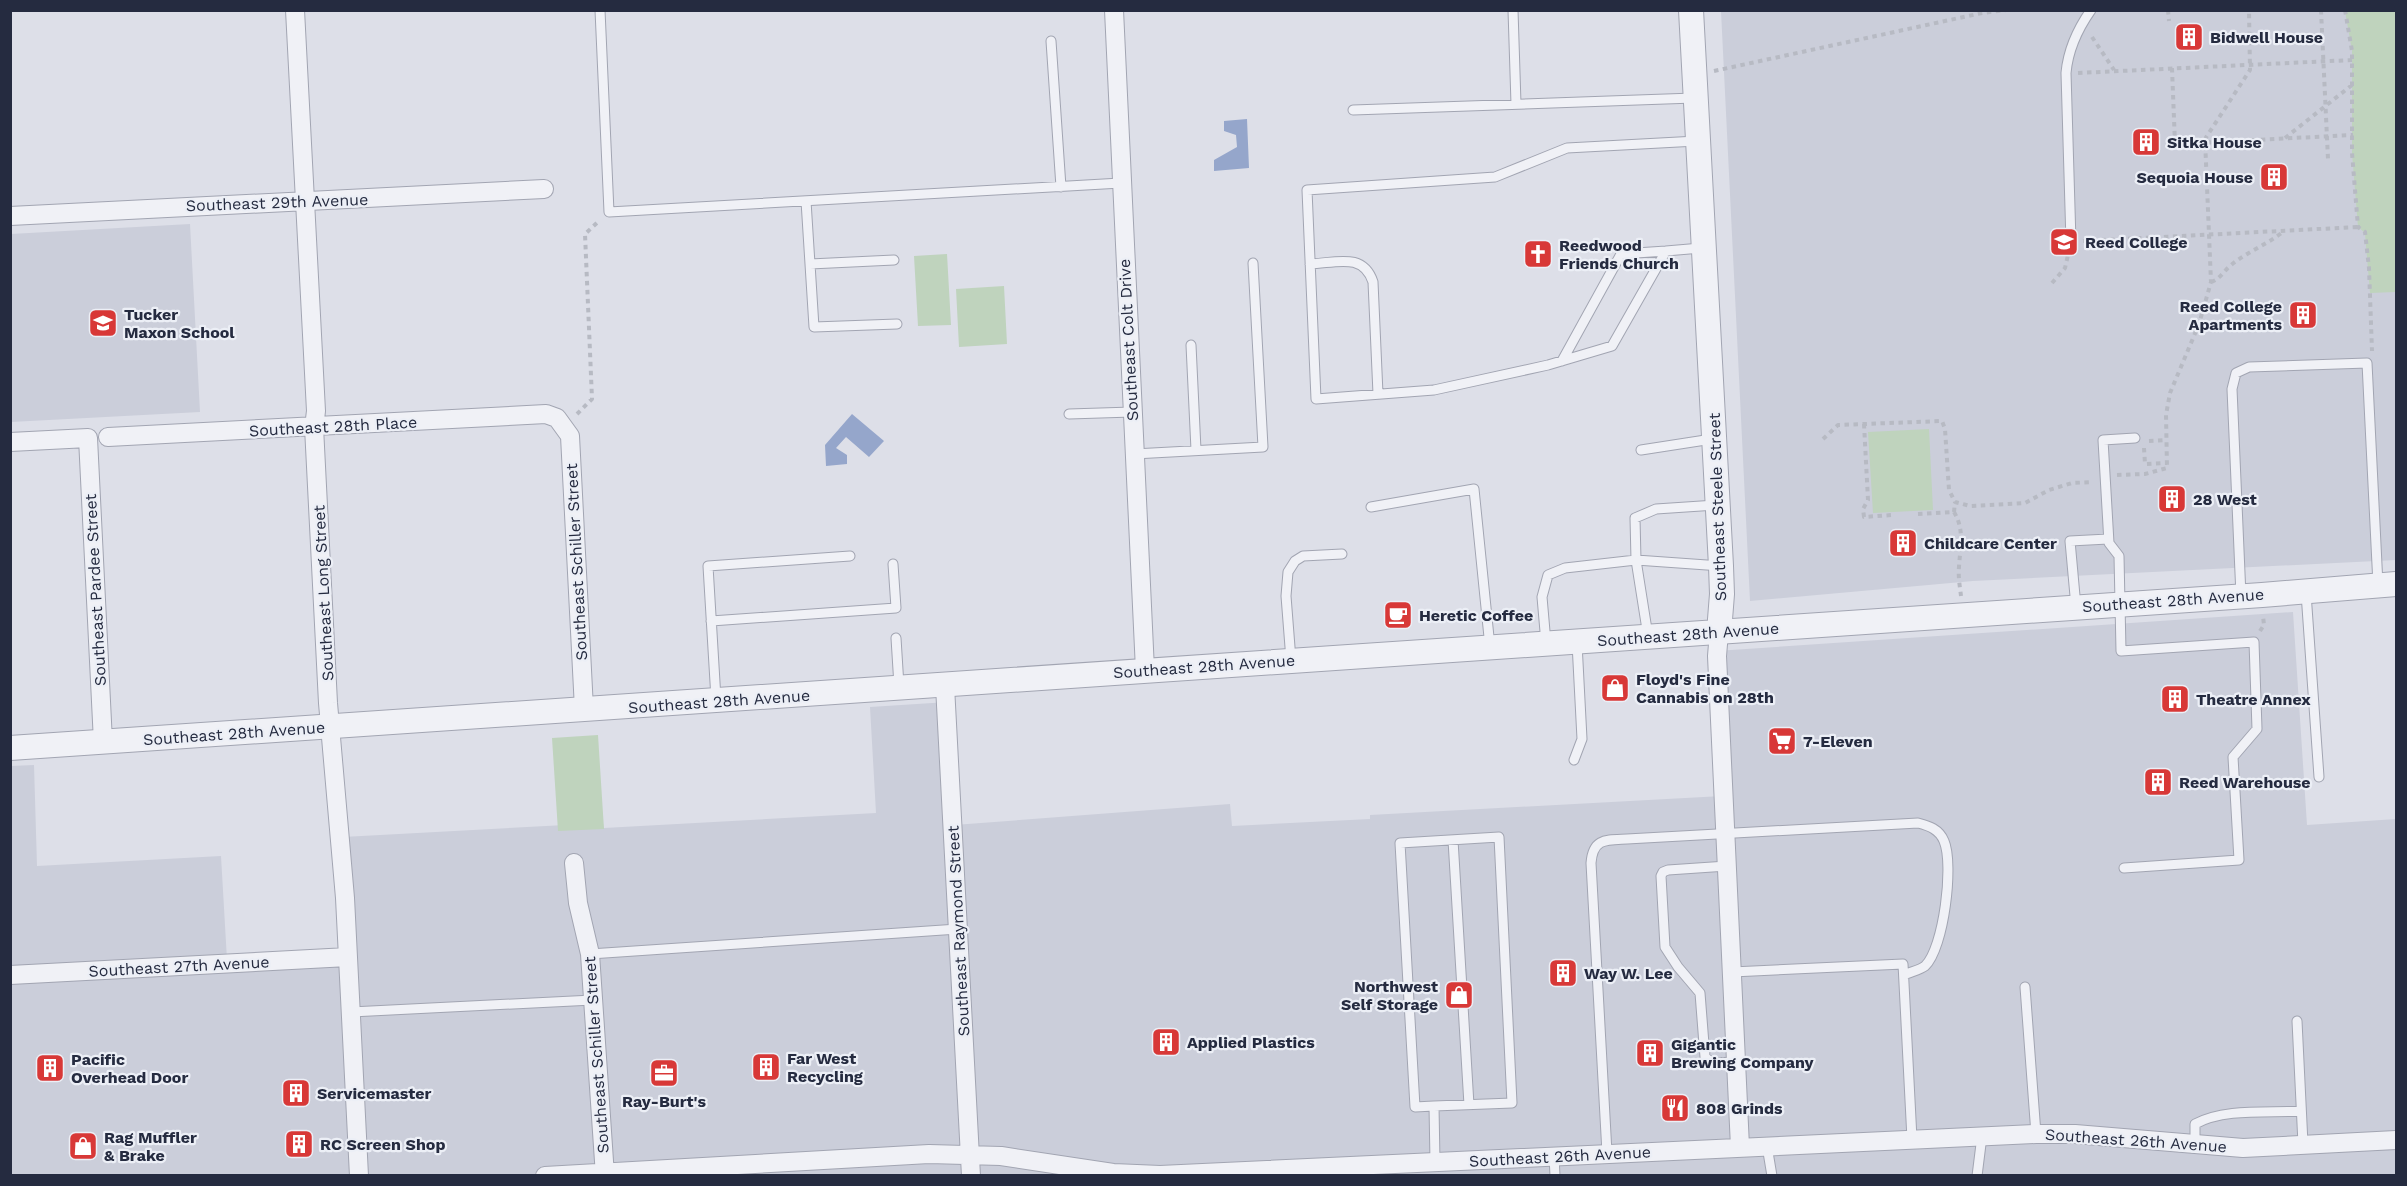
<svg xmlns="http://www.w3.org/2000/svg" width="2407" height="1186" font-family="'Work Sans',sans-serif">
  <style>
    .built { fill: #cbceda }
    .green { fill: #bfd3bd }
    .water { fill: #95a6cb }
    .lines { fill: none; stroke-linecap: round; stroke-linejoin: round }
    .service-casing { stroke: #a2a5b2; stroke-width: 11 }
    .minor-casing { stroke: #a2a5b2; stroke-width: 20 }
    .tertiary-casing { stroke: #a2a5b2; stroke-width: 26 }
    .path { stroke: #b7bac3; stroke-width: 4; stroke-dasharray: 4.5 4.5; stroke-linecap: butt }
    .service { stroke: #f0f1f6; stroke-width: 9 }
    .minor { stroke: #f0f1f6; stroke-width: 18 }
    .tertiary { stroke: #f0f1f6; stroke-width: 24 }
    .labels { text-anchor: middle; stroke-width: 4.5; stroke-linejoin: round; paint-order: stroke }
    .poi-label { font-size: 16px; font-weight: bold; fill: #252b40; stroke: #eceff6; text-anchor: start }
    .street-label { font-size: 16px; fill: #252b40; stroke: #eceff6 }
  </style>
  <rect width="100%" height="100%" fill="#dddfe8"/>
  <path class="built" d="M1721 11H2396V560L1973 581 1750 601Z
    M190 224 200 412 11 422V234Z
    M2293 612 2307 825 2396 819V1175L11 1176V766L34 765 37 866 221 856 227 960 350 955 343 837 603 823 604 828 876 813 870 707 948 702 954 825 1230 804 1232 826 1370 819V815L1722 796 1716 651Z"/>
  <path class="green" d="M2345 11H2396V292L2370 293 2365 233 2358 227 2352 153V51Z
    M947 254 951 325 918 326 914 256Z
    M1004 286 1007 344 959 347 956 289Z
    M1929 429 1933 510 1873 513 1868 432Z
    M598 735 604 829 558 831 552 738Z"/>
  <path class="water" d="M1247 119 1249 168 1214 171V160L1237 147 1236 135 1224 131V121Z
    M852 414 884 441 869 457 846 437 836 448 847 455V464L826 466 825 445Z"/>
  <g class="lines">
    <g class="service-casing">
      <path id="service" d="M600 10 609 212 1121 183
        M1513 10 1516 104
        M1051 41 1061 187
        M1353 110 1694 98
        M1697 141 1567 148 1495 177 1307 190 1316 399 1434 390 1548 365 1612 346 1666 251 1701 248
        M806 201 814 327 897 324
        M2071 242 2066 73C2068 50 2077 30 2091 10
        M810 264 894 260
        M1310 264C1336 263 1363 252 1373 282L1378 394
        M1191 345 1196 450
        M1562 361 1621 254 1666 251
        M1069 414 1132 412
        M1641 450 1712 439
        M1134 454 1263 447 1253 263
        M1716 505 1656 509 1635 518 1636 560 1721 566
        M1371 507 1474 489 1490 647
        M2306 593 2319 777
        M2241 596 2232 389 2236 373 2249 367 2367 363 2378 585
        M2076 607 2070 541 2108 539
        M711 621 896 608 893 564
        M896 638 899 686
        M1546 643 1542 597 1548 575 1565 568 1636 560 1648 636
        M1291 660 1286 596 1288 572 1295 561 1303 556 1342 554
        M716 699 708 566 850 556
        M1574 760 1582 739 1577 643
        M1453 840 1469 1105
        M1727 866 1668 870 1663 872 1661 876 1665 947 1678 967 1700 993 1705 1057 1712 1063 1736 1062
        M2124 868 2239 860 2233 757 2257 729 2254 642 2121 651 2119 556 2109 543 2103 440 2135 438
        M590 954 958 929
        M1732 972 1903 964 1912 1139
        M2025 987 2036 1134
        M351 1012 593 1000
        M2297 1021 2303 1144
        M1434 1106 1415 1107 1400 843 1499 837 1512 1103 1434 1106 1435 1162
        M2195 1143V1124C2224 1108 2268 1113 2301 1111
        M1767 1146 1772 1176
        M1607 1153 1591 863C1593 838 1606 840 1627 839L1918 823C1929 826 1939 829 1944 841 1954 864 1944 948 1925 966 1920 970 1910 972 1904 975
        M1554 1156 1555 1176
        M1977 1176 1982 1136"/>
    </g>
    <g class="minor-casing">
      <path id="minor" d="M295 10 316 411 314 427 328 703 345 898 359 1176
        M1114 10 1145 670
        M10 216 544 189
        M108 437 546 414 557 418 570 436 584 709
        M10 442 88 438 103 742
        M1719 632 1717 656 1740 1147
        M945 686 971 1176
        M574 863 578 903 590 954 605 1176
        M10 975 348 957
        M545 1176 929 1154 1001 1156 1113 1173 1160 1175 2036 1134H2075L2243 1148 2396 1140"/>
    </g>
    <g class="tertiary-casing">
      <path id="tertiary" d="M1691 10 1721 566 1722 594 1719 632
        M10 748 2262 595 2396 584"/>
    </g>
    <path class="path" d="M2168 10 2169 21
      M2201 10V11
      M2321 10 2328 159
      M2345 10 2352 51V153L2358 227 2365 232 2369 268 2372 351
      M2092 37 2114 70
      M2172 68 2175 144 2353 135
      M1714 71 1982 13 2006 10
      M2078 73 2352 60
      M2285 138 2352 85
      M2083 241 2358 227
      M2211 282C2220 279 2223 272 2230 266 2246 252 2267 245 2284 231
      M2052 283 2065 268 2068 255
      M577 414 592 399 585 234 599 221
      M1864 424 1868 500 1863 509 1864 517 1892 515
      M1823 439 1838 425 1942 421 1945 429 1949 490 1955 502 1970 506 2025 503 2049 490 2072 483 2093 482
      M2149 441 2166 440
      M2144 448 2145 464 2167 463
      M2117 475 2145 474 2167 468 2166 415 2170 393 2199 324 2211 282 2205 139 2250 70 2249 10
      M1954 512C1965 530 1960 548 1959 567 1958 577 1960 587 1961 596
      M1918 514 1954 512 1955 502
      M2260 631 2264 625 2263 616"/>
    <use href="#service" class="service"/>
    <use href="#minor" class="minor"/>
    <use href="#tertiary" class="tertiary"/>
  </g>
  <defs>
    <g id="building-square" transform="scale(1.5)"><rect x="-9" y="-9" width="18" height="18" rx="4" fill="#d83837" stroke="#eceff6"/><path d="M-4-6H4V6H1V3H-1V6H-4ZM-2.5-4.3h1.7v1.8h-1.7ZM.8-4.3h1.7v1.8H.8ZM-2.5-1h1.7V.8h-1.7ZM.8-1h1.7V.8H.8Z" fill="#fff"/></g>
    <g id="university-square" transform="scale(1.5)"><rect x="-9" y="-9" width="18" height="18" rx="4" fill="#d83837" stroke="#eceff6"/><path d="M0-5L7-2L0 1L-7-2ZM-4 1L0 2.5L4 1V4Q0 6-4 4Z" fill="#fff"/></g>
    <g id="church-square" transform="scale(1.5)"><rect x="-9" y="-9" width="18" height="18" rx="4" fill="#d83837" stroke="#eceff6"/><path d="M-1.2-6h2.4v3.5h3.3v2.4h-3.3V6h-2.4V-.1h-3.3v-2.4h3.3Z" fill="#fff"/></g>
    <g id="school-square" transform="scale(1.5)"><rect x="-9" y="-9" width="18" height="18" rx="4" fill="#d83837" stroke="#eceff6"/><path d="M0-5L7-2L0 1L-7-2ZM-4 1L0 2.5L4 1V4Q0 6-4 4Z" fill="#fff"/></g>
    <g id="cafe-square" transform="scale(1.5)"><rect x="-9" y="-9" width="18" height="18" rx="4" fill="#d83837" stroke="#eceff6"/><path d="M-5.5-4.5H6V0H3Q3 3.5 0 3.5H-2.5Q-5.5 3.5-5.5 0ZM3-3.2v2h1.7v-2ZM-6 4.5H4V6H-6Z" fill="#fff"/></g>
    <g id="shop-square" transform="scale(1.5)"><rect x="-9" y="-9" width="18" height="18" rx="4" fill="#d83837" stroke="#eceff6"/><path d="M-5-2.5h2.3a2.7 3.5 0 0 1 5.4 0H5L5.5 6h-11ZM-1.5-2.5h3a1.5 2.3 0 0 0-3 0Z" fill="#fff"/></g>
    <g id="supermarket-square" transform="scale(1.5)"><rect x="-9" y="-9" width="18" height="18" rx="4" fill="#d83837" stroke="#eceff6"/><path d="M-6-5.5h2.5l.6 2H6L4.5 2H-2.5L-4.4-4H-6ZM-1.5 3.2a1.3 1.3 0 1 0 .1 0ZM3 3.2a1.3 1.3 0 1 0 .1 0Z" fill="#fff"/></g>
    <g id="office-square" transform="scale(1.5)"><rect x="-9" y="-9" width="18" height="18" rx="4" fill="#d83837" stroke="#eceff6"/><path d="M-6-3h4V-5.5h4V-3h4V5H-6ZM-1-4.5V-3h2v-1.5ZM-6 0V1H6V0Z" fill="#fff"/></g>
    <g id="restaurant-square" transform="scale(1.5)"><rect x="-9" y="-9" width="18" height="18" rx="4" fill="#d83837" stroke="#eceff6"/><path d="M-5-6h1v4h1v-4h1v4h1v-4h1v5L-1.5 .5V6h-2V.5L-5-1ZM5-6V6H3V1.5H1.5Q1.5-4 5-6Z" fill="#fff"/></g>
  </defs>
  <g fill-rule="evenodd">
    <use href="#building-square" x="2189" y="37"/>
    <use href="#building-square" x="2146" y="142"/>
    <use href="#building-square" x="2274" y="177"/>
    <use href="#university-square" x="2064" y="242"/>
    <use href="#church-square" x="1538" y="254"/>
    <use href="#building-square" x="2303" y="315"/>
    <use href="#school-square" x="103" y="323"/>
    <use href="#building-square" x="2172" y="499"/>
    <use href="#building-square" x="1903" y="543"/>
    <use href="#cafe-square" x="1398" y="615"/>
    <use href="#shop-square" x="1615" y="688"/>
    <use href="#building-square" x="2175" y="699"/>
    <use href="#supermarket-square" x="1782" y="741"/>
    <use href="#building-square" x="2158" y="782"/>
    <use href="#building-square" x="1563" y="973"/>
    <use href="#shop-square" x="1459" y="995"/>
    <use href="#building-square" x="1166" y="1042"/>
    <use href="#building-square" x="1650" y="1053"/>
    <use href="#building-square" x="766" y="1067"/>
    <use href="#building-square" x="50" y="1068"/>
    <use href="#office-square" x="664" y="1073"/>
    <use href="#building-square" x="296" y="1093"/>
    <use href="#restaurant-square" x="1675" y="1108"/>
    <use href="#building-square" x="299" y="1144"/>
    <use href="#shop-square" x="83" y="1146"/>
  </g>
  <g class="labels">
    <g class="poi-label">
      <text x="2210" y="43">Bidwell House</text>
      <text x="2167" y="148">Sitka House</text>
      <text x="2253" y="183" text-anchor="end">Sequoia House</text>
      <text x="2085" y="248">Reed College</text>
      <text x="1559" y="251">Reedwood<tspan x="1559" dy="18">Friends Church</tspan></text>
      <text x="2282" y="312" text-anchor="end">Reed College<tspan x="2282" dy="18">Apartments</tspan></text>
      <text x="124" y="320">Tucker<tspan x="124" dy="18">Maxon School</tspan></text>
      <text x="2193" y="505">28 West</text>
      <text x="1924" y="549">Childcare Center</text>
      <text x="1419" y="621">Heretic Coffee</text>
      <text x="1636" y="685">Floyd's Fine<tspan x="1636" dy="18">Cannabis on 28th</tspan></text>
      <text x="2196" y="705">Theatre Annex</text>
      <text x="1803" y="747">7-Eleven</text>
      <text x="2179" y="788">Reed Warehouse</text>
      <text x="1584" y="979">Way W. Lee</text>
      <text x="1438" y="992" text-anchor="end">Northwest<tspan x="1438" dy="18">Self Storage</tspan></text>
      <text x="1187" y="1048">Applied Plastics</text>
      <text x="1671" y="1050">Gigantic<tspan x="1671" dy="18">Brewing Company</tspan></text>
      <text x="787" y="1064">Far West<tspan x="787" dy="18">Recycling</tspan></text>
      <text x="71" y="1065">Pacific<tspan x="71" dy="18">Overhead Door</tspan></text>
      <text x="317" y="1099">Servicemaster</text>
      <text x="664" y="1107" text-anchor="middle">Ray-Burt's</text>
      <text x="1696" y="1114">808 Grinds</text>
      <text x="104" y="1143">Rag Muffler<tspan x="104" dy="18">&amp; Brake</tspan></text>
      <text x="320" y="1150">RC Screen Shop</text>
    </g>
    <g class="street-label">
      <text transform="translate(277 202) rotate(-2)" y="6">Southeast 29th Avenue</text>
      <text transform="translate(1128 340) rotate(-93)" y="6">Southeast Colt Drive</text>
      <text transform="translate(333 426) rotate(-3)" y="6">Southeast 28th Place</text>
      <text transform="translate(1717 507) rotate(-92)" y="6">Southeast Steele Street</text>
      <text transform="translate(576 562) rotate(-93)" y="6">Southeast Schiller Street</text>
      <text transform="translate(95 590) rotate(-93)" y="6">Southeast Pardee Street</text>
      <text transform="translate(323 593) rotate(-93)" y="6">Southeast Long Street</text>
      <text transform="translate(2173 600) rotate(-4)" y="6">Southeast 28th Avenue</text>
      <text transform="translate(1688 634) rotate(-4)" y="6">Southeast 28th Avenue</text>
      <text transform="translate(1204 666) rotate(-4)" y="6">Southeast 28th Avenue</text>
      <text transform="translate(719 701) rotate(-4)" y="6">Southeast 28th Avenue</text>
      <text transform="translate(234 733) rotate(-4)" y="6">Southeast 28th Avenue</text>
      <text transform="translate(958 931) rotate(-93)" y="6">Southeast Raymond Street</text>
      <text transform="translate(179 966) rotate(-3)" y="6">Southeast 27th Avenue</text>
      <text transform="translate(596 1055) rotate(-94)" y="6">Southeast Schiller Street</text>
      <text transform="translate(2136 1140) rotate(4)" y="6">Southeast 26th Avenue</text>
      <text transform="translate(1560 1156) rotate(-3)" y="6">Southeast 26th Avenue</text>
    </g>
  </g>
  <rect width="2407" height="1186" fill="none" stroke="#252b40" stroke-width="24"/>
</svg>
